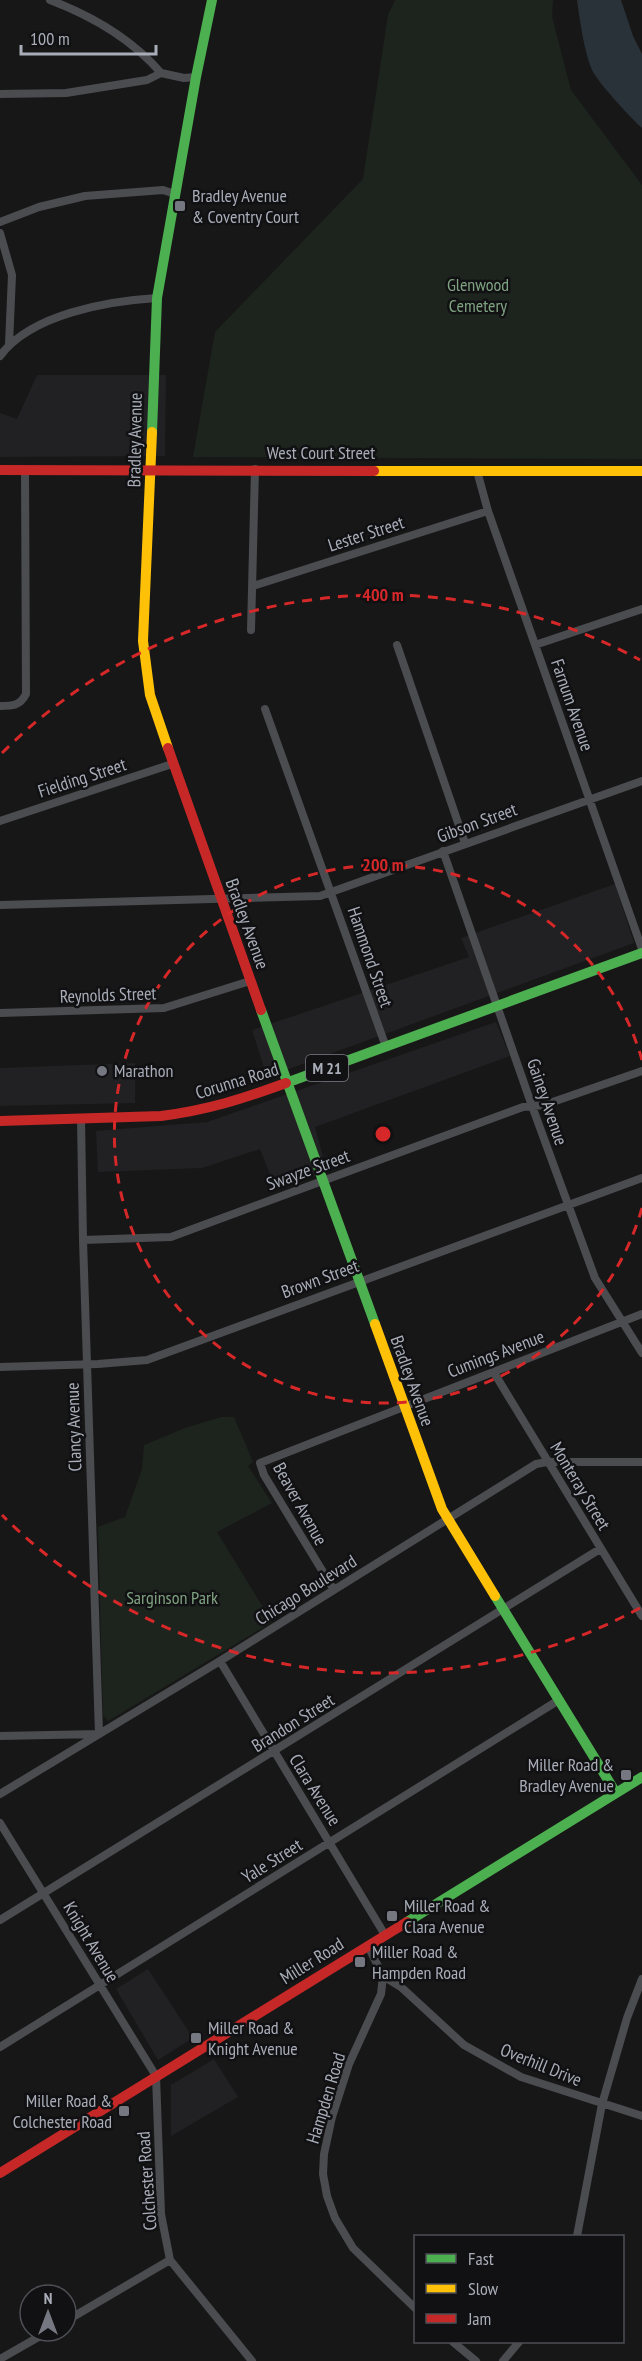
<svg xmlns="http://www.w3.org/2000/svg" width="642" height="2361" font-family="'PT Sans Narrow',sans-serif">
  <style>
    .built { fill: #212123 }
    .green { fill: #1d241e }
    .water { fill: #2a3239 }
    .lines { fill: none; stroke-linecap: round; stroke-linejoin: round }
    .street { stroke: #4b4c50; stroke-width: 8 }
    .fast { stroke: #4caf50; stroke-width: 10 }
    .slow { stroke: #ffc107; stroke-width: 10 }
    .jam { stroke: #c62828; stroke-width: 10 }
    .ring { fill: none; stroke: #d62828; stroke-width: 3; stroke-dasharray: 10 8 }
    .poi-dot { fill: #757880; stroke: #111113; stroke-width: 2 }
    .labels { text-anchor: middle; stroke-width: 5; stroke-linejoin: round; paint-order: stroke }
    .shield { fill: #111113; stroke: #7b7e86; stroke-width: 1.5 }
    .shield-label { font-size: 16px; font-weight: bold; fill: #a8adb8 }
    .poi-label { font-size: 18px; fill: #a8adb8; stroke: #111113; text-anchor: start }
    .park-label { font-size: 18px; fill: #7fa381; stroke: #111113 }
    .street-label { font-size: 18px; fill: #a8adb8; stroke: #111113 }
    .centre { fill: #d62828; stroke: #111113; stroke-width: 3 }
    .ring-label { font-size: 18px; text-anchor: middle; font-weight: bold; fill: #d62828; stroke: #111113; stroke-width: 5; stroke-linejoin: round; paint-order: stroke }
  </style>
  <rect width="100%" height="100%" fill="#171717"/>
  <path class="built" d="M37 375H166L165 456 0 457V413L17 419Z
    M615 884 634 943 267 1077 252 1030 469 957 461 938Z
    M496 1022 510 1056 315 1127 327 1171 276 1189 260 1149 202 1168 98 1172 96 1131 207 1122Z
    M135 1063V1103L0 1106V1068Z
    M148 1969 193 2038 158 2060 116 1989Z
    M214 2059 238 2097 171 2136V2085Z"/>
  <path class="green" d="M395 0H553L552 17 571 90 642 185V459L193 457 215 332 363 179 388 15Z
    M221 1417H234L253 1462 248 1466 272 1503 217 1532 272 1622 108 1721 103 1715 98 1527 125 1517 142 1469 144 1445 185 1428Z"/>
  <path class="water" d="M577 0H621L633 36 642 54V128C630 117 599 84 592 70 584 51 580 21 577 0Z"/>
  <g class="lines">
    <path class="street" d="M50 0C92 16 131 38 161 73
      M0 94 66 93 147 80 161 73 184 78 196 77
      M0 222 39 207 85 196 163 190 175 194
      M0 233 12 275 9 344
      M0 356C31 314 108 301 157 298
      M477 471 488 511 642 949
      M253 586 488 511
      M251 630 255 469
      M397 645 465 843
      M535 645 642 609
      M0 706C12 706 20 706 26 694L25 470
      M265 709 386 1047
      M0 821 172 764
      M443 851 532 1106 595 1278 642 1353
      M0 905 320 896 642 781
      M0 1013 164 1008 250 981
      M83 1240 171 1237 523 1107 544 1105 642 1071
      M0 1367 98 1364 147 1360 642 1178
      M493 1371 642 1616
      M334 1590 264 1475 260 1463 642 1314
      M220 1661 385 1935
      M0 1736 99 1734 83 1240 81 1119
      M0 1794 220 1661 536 1464 547 1462H642
      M0 1823 156 2076 161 2214 170 2260 252 2361
      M0 1920 600 1549
      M368 1946 383 1976 401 1987 464 2045 521 2077 642 2116
      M383 1976 381 1994 349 2064 332 2117 324 2154 323 2174 327 2196 335 2218 353 2248 416 2309
      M0 2047 559 1700
      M577 2236 602 2104 627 2018 642 1979
      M66 2321 170 2260
      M453 2342 476 2361
      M0 2359 49 2331
      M503 2361 519 2342"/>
    <path class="fast" d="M152 432 157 298 196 77 212 0
      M261 1010 375 1324
      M286 1083 642 953
      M495 1596 616 1793
      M407 1922 642 1777"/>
    <path class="slow" d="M152 432 143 641 150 695 168 748
      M374 471H642
      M375 1324 442 1509 495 1596"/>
    <path class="jam" d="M0 470 374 471
      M168 748 261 1010
      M0 1121 161 1116C208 1110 242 1099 286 1083
      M0 2173 407 1922"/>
  </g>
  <g class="ring">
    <path d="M642 1208A269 269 0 1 1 642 1060"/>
    <path d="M640 1608A539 539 0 0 1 2 1515M2 753A539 539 0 0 1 640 660"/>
  </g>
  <g class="poi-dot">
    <rect x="174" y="200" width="12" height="12" rx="3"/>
    <circle cx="102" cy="1071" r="6"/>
    <rect x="620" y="1769" width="12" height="12" rx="3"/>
    <rect x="386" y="1910" width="12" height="12" rx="3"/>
    <rect x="354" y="1956" width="12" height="12" rx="3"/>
    <rect x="190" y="2032" width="12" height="12" rx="3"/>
    <rect x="118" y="2105" width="12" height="12" rx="3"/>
  </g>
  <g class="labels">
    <rect class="shield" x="306" y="1055" width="42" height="26" rx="4.5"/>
    <g class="shield-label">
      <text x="327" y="1074">M 21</text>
    </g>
    <g class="poi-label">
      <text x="192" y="202">Bradley Avenue<tspan x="192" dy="21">&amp; Coventry Court</tspan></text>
      <text x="114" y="1077">Marathon</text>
      <text x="614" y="1771" text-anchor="end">Miller Road &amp;<tspan x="614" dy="21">Bradley Avenue</tspan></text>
      <text x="404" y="1912">Miller Road &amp;<tspan x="404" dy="21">Clara Avenue</tspan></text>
      <text x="372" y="1958">Miller Road &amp;<tspan x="372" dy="21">Hampden Road</tspan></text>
      <text x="208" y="2034">Miller Road &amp;<tspan x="208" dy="21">Knight Avenue</tspan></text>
      <text x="112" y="2107" text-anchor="end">Miller Road &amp;<tspan x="112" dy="21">Colchester Road</tspan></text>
    </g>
    <g class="park-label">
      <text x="478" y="291">Glenwood<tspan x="478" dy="21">Cemetery</tspan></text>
      <text x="172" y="1604">Sarginson Park</text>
    </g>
    <g class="street-label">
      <text transform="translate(135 440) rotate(-89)" y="6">Bradley Avenue</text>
      <text x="321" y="459">West Court Street</text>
      <text transform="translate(366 534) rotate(-18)" y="6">Lester Street</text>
      <text transform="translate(572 705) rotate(71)" y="6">Farnum Avenue</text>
      <text transform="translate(82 778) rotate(-18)" y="6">Fielding Street</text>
      <text transform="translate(477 823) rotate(-20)" y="6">Gibson Street</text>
      <text transform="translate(247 924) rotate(70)" y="6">Bradley Avenue</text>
      <text transform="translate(370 957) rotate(71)" y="6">Hammond Street</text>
      <text transform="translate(108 995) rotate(-2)" y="6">Reynolds Street</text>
      <text transform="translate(237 1081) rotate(-17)" y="6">Corunna Road</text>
      <text transform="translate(547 1102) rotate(71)" y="6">Gainey Avenue</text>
      <text transform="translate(308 1170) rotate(-20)" y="6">Swayze Street</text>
      <text transform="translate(320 1279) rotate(-20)" y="6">Brown Street</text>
      <text transform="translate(496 1354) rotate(-21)" y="6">Cumings Avenue</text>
      <text transform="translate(412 1381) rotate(70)" y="6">Bradley Avenue</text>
      <text transform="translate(74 1427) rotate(-92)" y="6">Clancy Avenue</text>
      <text transform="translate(580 1486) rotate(59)" y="6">Monteray Street</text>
      <text transform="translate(300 1504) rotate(61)" y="6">Beaver Avenue</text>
      <text transform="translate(306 1590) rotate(-32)" y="6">Chicago Boulevard</text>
      <text transform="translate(293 1723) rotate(-32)" y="6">Brandon Street</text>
      <text transform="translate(315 1790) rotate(58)" y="6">Clara Avenue</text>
      <text transform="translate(272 1861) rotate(-32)" y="6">Yale Street</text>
      <text transform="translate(91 1942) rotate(59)" y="6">Knight Avenue</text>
      <text transform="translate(312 1961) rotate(-32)" y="6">Miller Road</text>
      <text transform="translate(541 2065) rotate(22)" y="6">Overhill Drive</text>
      <text transform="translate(326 2098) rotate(-73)" y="6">Hampden Road</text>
      <text transform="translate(147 2181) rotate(-94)" y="6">Colchester Road</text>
    </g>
  </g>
  <circle cx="383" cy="1134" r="9" class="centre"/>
  <g class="ring-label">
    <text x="383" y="601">400 m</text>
    <text x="383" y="871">200 m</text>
  </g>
  <rect x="414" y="2235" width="210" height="108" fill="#111113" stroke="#4d4f55" stroke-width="1.5"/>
  <rect x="426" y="2254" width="30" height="9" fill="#4caf50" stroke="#4d4f55" stroke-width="1.5"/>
  <text x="468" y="2265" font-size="18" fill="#a8adb8">Fast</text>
  <rect x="426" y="2284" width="30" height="9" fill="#ffc107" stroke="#4d4f55" stroke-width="1.5"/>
  <text x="468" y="2295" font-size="18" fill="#a8adb8">Slow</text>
  <rect x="426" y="2314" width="30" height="9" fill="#c62828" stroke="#4d4f55" stroke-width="1.5"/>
  <text x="468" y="2325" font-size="18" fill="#a8adb8">Jam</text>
  <g transform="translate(48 2313)"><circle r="28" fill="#111113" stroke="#4d4f55" stroke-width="1.5"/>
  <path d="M0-4.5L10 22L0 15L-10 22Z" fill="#757880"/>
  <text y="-9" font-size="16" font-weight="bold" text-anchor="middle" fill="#a8adb8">N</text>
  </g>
  <path d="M21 45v9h135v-9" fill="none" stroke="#a8adb8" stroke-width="3"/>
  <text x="30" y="45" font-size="18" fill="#a8adb8" stroke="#111113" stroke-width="4.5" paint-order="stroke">100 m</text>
</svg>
